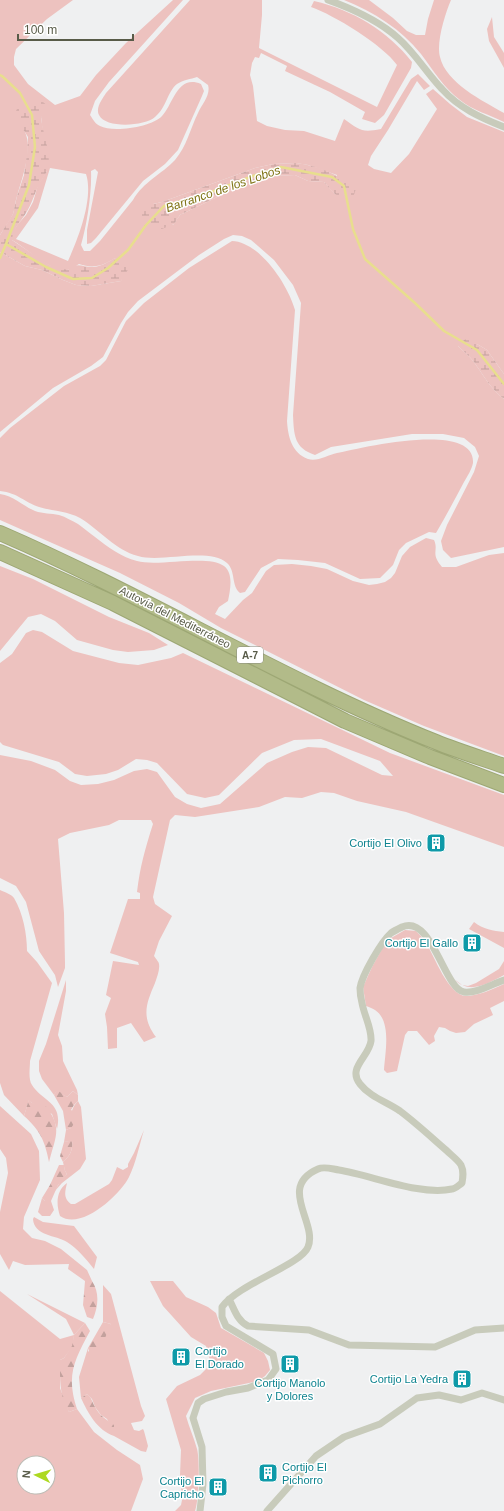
<svg xmlns="http://www.w3.org/2000/svg" width="504" height="1511" font-family="Helvetica,sans-serif">
  <style>
    .green { fill: #edc2bf; fill-rule: evenodd }
    .forest { fill: url(#forest-firs) }
    .wetland { fill: url(#wetland-marsh) }
    .lines { fill: none; stroke-linecap: round; stroke-linejoin: round }
    .stream { stroke: #e8de8e; stroke-width: 2.5 }
    .highway-casing { stroke: #9da774; stroke-width: 16 }
    .street { stroke: #c8cbbb; stroke-width: 7 }
    .highway { stroke: #b2bb89; stroke-width: 14 }
    .labels { text-anchor: middle; stroke-width: 3; stroke-linejoin: round; paint-order: stroke }
    .shield { fill: #fff; stroke: #8a8c7f; stroke-width: 1 }
    .shield-label { font-size: 10px; font-weight: bold; fill: #585b48 }
    .street-label { font-size: 11px; fill: #585b48; stroke: #fff }
    .culture-label { font-size: 11px; fill: #0d838f; stroke: #fff; text-anchor: end }
    .water-label { font-size: 12px; font-style: italic; fill: #7e7212; stroke: #fff }
  </style>
  <defs>
    <pattern id="forest-firs" width="22" height="20" patternUnits="userSpaceOnUse"><rect width="22" height="20" fill="#edc2bf"/><path d="M5 1l3.5 6h-7zM16 11l3.5 6h-7z" fill="#c3a19d"/></pattern>
    <pattern id="wetland-marsh" width="20" height="14" patternUnits="userSpaceOnUse"><rect width="20" height="14" fill="#edc2bf"/><path d="M1 5h8M5 5V1M11 12h8M15 12V8" fill="none" stroke="#c3a19d"/></pattern>
  </defs>
  <rect width="100%" height="100%" fill="#eff0f1"/>
  <path class="green" d="M0 0H73L47 19 16 49 14 57V65L28 84 55 105 80 96 96 75 126 43 173 0H183L109 82 95 101 90 115C93 119 95 124 100 126 113 133 152 127 162 116 173 105 177 74 201 84L204 91 202 96 178 150 165 164 143 181 96 238 91 243 87 244V230L98 172 95 169 91 171C92 192 87 224 81 245L84 251H90L100 241 133 200C143 182 162 174 175 160 187 146 190 129 198 113 202 104 211 95 208 85L197 77C191 79 183 80 177 84 167 92 167 107 155 117 145 126 106 129 99 115 95 108 103 98 106 93L190 0H262V15L259 48 377 107 397 65C383 45 334 15 311 7L314 1C353 10 388 31 412 62L411 68 384 115 375 123 362 119 365 112 330 92 285 71 287 66 261 53 259 58 255 57 252 63 250 75 253 86 257 121 267 126 285 130 304 131 335 141 344 119C360 130 361 133 381 129L411 79 418 74 430 86 424 90 417 81 388 130 371 156 368 165 374 169 391 173 409 154 437 109 426 94 433 89 450 104 467 117 504 132V374L487 350 477 344 458 346C464 352 472 358 476 365 486 379 490 388 504 399V547L451 558 443 550 441 541 447 525 474 472 479 456 475 447 464 438 443 434H412L331 447 315 455C294 448 294 435 293 415L301 303 293 285 274 260 251 240 242 236 233 235 224 239 199 255 138 301 128 312 121 323 103 357 91 366 53 388 0 432V252L25 266 42 270 63 280 76 285 91 286 121 281 124 266 115 258C103 266 93 269 79 264 76 266 71 270 67 270 48 271 28 249 12 240V233L18 224 26 215 33 202 38 185 47 171 41 116 24 130C34 148 22 177 17 196 15 202 15 208 13 214 10 221 4 228 0 235ZM296 163 308 165 337 175 335 194 324 182 308 181 295 175 272 176 240 186 180 215 173 225 153 204 162 202 255 168 273 164ZM50 168 86 174C94 198 78 239 68 261L16 239 38 208Z
    M344 0H369L393 18 407 31 416 35H425L428 19 434 0H451C445 14 436 43 440 57 446 83 483 101 504 113V122C490 115 472 110 460 100 444 88 433 70 421 54 401 29 374 12 344 0Z
    M492 17 494 37 504 53V68L489 41 487 29Z
    M232 241C260 242 288 285 295 310L287 421C288 437 292 453 308 459 317 462 328 455 337 453 360 448 476 420 473 463 472 469 467 477 464 482 455 499 446 516 436 533L429 532 406 543 399 550 393 565 380 578 360 579 325 563 298 560 278 559 261 568 245 592 240 593C231 586 236 571 227 563 209 547 161 563 138 556 115 550 100 530 80 518 67 511 52 511 39 507 24 502 18 493 0 491V438L10 428 64 386 100 366 106 360 126 321 144 303 189 268Z
    M0 494C14 496 23 506 35 511 43 514 51 513 59 515 66 517 72 521 78 524 84 528 89 533 95 537 108 547 121 557 137 561 158 567 208 554 224 566 234 574 230 590 228 601L219 607 215 614 225 619 243 600 252 593 266 571 274 565 292 564 311 566 327 569 353 581 369 585 377 584 385 582 391 578 395 573 402 556 410 547 426 538 434 540C439 551 430 553 442 567H456L489 555 504 553V756L424 726 364 700 221 628 179 603 120 573 0 520Z
    M0 566 33 579 109 617 149 633 168 645 154 650 128 652 113 650 77 640 55 621 41 614 28 617 0 651Z
    M33 630 42 632 73 651 119 663 138 665 171 658 183 653 390 753 504 795V847L406 812 357 801 334 793 321 792 302 798 285 797 259 807 195 817 175 815 170 820 153 897 155 904 172 916 159 941 154 956C156 959 159 962 159 964 160 970 157 977 155 983 146 1004 141 1017 156 1037L144 1042 131 1023 117 1028V1048L108 1049 107 1027 105 1014 111 998 106 995 113 961 139 965 138 962 110 953 128 899H140V893L137 892C140 867 145 849 153 824L151 820H119L109 825 70 833 58 839 64 913 65 963V968L58 987 55 975 39 951 26 902 16 886 0 878V755L31 761 55 770 70 781 81 785 98 784 114 780 134 771 147 769 157 772 175 797 187 804 201 808 220 804 267 763 292 752 308 747 326 748 382 775 393 776 380 761 321 739 294 740 262 753 219 795 205 798 187 794 157 763 147 760 136 759 118 770 106 774 87 776 75 774 59 762 3 745 0 742V663L12 654 26 633Z
    M0 890C4 892 11 894 14 898 23 913 27 934 27 951L37 962 52 983 30 1061C30 1068 28 1079 32 1085 43 1102 63 1102 57 1129L52 1114 32 1103 29 1100 24 1116 4 1095 0 1083Z
    M474 922C483 929 493 931 504 932V948L469 929Z
    M405 930 416 931C420 935 424 939 426 943 435 957 448 995 466 996 478 996 493 989 504 984V1001L490 1008 493 1015 474 1024 465 1032 456 1033 450 1031 445 1028 439 1027 434 1036 435 1041 429 1045 417 1031H408L405 1035 397 1071 387 1073 384 1070C385 1053 392 1021 375 1010 372 1008 369 1007 366 1006L363 987 372 967 382 949 391 938Z
    M504 961V975C487 984 469 995 454 979L462 985 468 986 476 983 499 969Z
    M66 980V991L58 1035 62 1046 63 1061 77 1090 78 1095 73 1091 67 1097 57 1091 54 1095 42 1079 39 1071V1061L46 1044Z
    M78 1101 81 1107 86 1159 80 1169 62 1183 54 1192 61 1180 67 1174 65 1171 63 1162C70 1156 73 1150 72 1141L64 1142 66 1130 71 1128C71 1117 70 1109 78 1101Z
    M0 1106 31 1134 39 1151 40 1180 24 1217 23 1229 32 1238 45 1241 61 1249 87 1270 92 1281H85L68 1269 69 1264 25 1265 13 1261 9 1270 0 1254V1212L8 1173 6 1158 0 1149Z
    M144 1130C139 1146 136 1163 129 1177 120 1195 81 1231 60 1216 56 1204 56 1191 67 1183 65 1192 63 1198 71 1204H75L109 1184 112 1180 117 1167 123 1170 128 1167V1164L134 1153Z
    M42 1198 45 1201H51L54 1210 50 1216H42L38 1212Z
    M34 1217 43 1222 74 1226 97 1257 94 1269C86 1259 78 1249 67 1242 56 1235 34 1236 33 1219Z
    M150 1281H173L186 1297 208 1307 216 1313 221 1328 264 1353 268 1361 270 1370 265 1376 258 1381 211 1391 195 1398 186 1416C189 1427 194 1438 197 1449 200 1460 199 1500 195 1511H175L181 1505 182 1500 180 1475 181 1450 166 1399 177 1386 200 1375 211 1364 206 1346 191 1337 163 1306Z
    M103 1285 111 1294 141 1406 145 1416 142 1421 131 1423 134 1430 139 1431 143 1429 144 1431 148 1446 146 1452 141 1451 114 1436V1433L107 1419 101 1415 95 1407 92 1399 87 1394 81 1398 79 1377 88 1348V1352L111 1324 103 1322Z
    M0 1291 60 1339 74 1335 66 1319 27 1294 85 1323 74 1335 73 1346 64 1358 60 1360V1388L69 1412 77 1409 94 1432 117 1450 140 1465 143 1479 131 1511H0ZM24 1463H48V1487H24Z"/>
  <path class="forest" d="M57 1090 67 1097 73 1091 78 1095V1101L74 1105 71 1110 75 1112 76 1121 71 1128 66 1130 63 1111 54 1095Z
    M29 1099 32 1103 44 1104C63 1127 56 1135 49 1162 45 1141 40 1130 24 1116Z
    M69 1141H72C73 1150 70 1156 63 1162L60 1156 64 1142Z
    M59 1165H64L65 1171 67 1174 58 1185 51 1201H45L42 1198 50 1185Z
    M85 1281H92C100 1293 98 1307 93 1319L87 1317 83 1305Z
    M103 1322 111 1324 99 1352 91 1357 88 1348Z
    M85 1323 90 1331C74 1361 66 1375 77 1409L69 1412C59 1395 60 1379 60 1360L64 1358 72 1346 74 1335Z
    M87 1394C92 1398 92 1402 95 1407 99 1415 107 1420 114 1425V1436C97 1430 88 1413 81 1398Z"/>
  <path class="wetland" d="M37 97 49 107 41 116C42 134 53 154 47 171 45 176 41 180 39 185 34 194 32 204 26 213 20 223 13 228 12 240L49 265 68 270C78 261 83 268 94 267 102 266 108 262 115 258L124 261V266L129 268 121 281 91 286 76 285 63 280 42 270 25 266 0 252V235L13 214 17 196 24 175 27 154 28 137 14 115 19 105H29Z
    M296 163C319 166 338 174 356 189L353 197C335 198 335 194 324 182L308 181 295 175 272 176 240 186 180 215 174 224 162 229 149 228 142 225V213L153 204 162 202 255 168 273 164Z
    M471 337H474L477 344 487 350 504 374V399C490 388 486 379 476 365 472 358 464 352 458 346L462 341Z"/>
  <g class="lines">
    <path class="stream" d="M0 75 2 76 20 93 32 115 35 147 29 185 6 244
      M0 258 6 244 46 267 73 279 92 278 108 268 128 250 146 225 164 206 206 194 253 176 281 167 332 177 344 186 353 229 365 259 415 303 444 331 477 350 504 384"/>
    <g class="highway-casing">
      <path id="highway" d="M0 533C148 597 286 682 436 742 458 751 481 758 504 766
        M0 552 113 603 345 721 430 757 504 785"/>
    </g>
    <path class="street" d="M328 0C353 9 378 20 398 38 415 53 426 72 442 89 459 108 481 118 504 127
      M229 1299C234 1308 237 1321 248 1326L309 1330 349 1345 435 1347 475 1330 504 1328
      M200 1511 203 1484 202 1447 193 1418 198 1403 204 1399 226 1392 248 1388 268 1380 276 1369 273 1354 226 1326 222 1317V1307C238 1284 301 1265 308 1247 318 1223 277 1187 318 1169 324 1166 332 1169 339 1170 371 1175 420 1196 452 1189 455 1189 459 1185 462 1183 463 1177 464 1171 461 1165 458 1160 451 1155 446 1150 431 1137 416 1123 400 1111 387 1102 370 1097 360 1084 347 1068 369 1057 371 1041 372 1029 364 1015 362 1003 361 999 360 992 360 988 362 975 381 942 391 933 394 931 398 929 402 927 432 914 444 989 464 992 476 994 492 984 504 980
      M267 1511 316 1456 344 1437 380 1424 417 1398 439 1395 461 1400 482 1393 504 1400"/>
    <use href="#highway" class="highway"/>
  </g>
  <defs>
    <g id="building-square" transform="scale(1)"><rect x="-9" y="-9" width="18" height="18" rx="4" fill="#0f9aa8" stroke="#fff"/><path d="M-4-6H4V6H1V3H-1V6H-4ZM-2.5-4.3h1.7v1.8h-1.7ZM.8-4.3h1.7v1.8H.8ZM-2.5-1h1.7V.8h-1.7ZM.8-1h1.7V.8H.8Z" fill="#fff"/></g>
  </defs>
  <g fill-rule="evenodd">
    <use href="#building-square" x="436" y="843"/>
    <use href="#building-square" x="472" y="943"/>
    <use href="#building-square" x="181" y="1357"/>
    <use href="#building-square" x="290" y="1364"/>
    <use href="#building-square" x="462" y="1379"/>
    <use href="#building-square" x="268" y="1473"/>
    <use href="#building-square" x="218" y="1487"/>
  </g>
  <g class="labels">
    <rect class="shield" x="237" y="647" width="26" height="16" rx="3"/>
    <g class="shield-label">
      <text x="250" y="659">A-7</text>
    </g>
    <g class="street-label">
      <text transform="translate(175 617) rotate(27)" y="4">Autovía del Mediterráneo</text>
    </g>
    <g class="culture-label">
      <text x="422" y="847">Cortijo El Olivo</text>
      <text x="458" y="947">Cortijo El Gallo</text>
      <text x="195" y="1355" text-anchor="start">Cortijo<tspan x="195" dy="13">El Dorado</tspan></text>
      <text x="448" y="1383">Cortijo La Yedra</text>
      <text x="290" y="1387" text-anchor="middle">Cortijo Manolo<tspan x="290" dy="13">y Dolores</tspan></text>
      <text x="282" y="1471" text-anchor="start">Cortijo El<tspan x="282" dy="13">Pichorro</tspan></text>
      <text x="204" y="1485">Cortijo El<tspan x="204" dy="13">Capricho</tspan></text>
    </g>
    <g class="water-label">
      <text transform="translate(223 189) rotate(-19)" y="4">Barranco de los Lobos</text>
    </g>
  </g>
  <g transform="translate(36 1475) rotate(275)"><circle r="19" fill="#ffffff" stroke="#bcbdb6"/>
  <path d="M0-3L7 15L0 10L-7 15Z" fill="#add921"/>
  <text y="-6" font-size="11" font-weight="bold" text-anchor="middle" fill="#585b48">N</text>
  </g>
  <path d="M18 34v6h115v-6" fill="none" stroke="#585b48" stroke-width="2"/>
  <text x="24" y="34" font-size="12" fill="#585b48" stroke="#ffffff" stroke-width="3" paint-order="stroke">100 m</text>
</svg>
